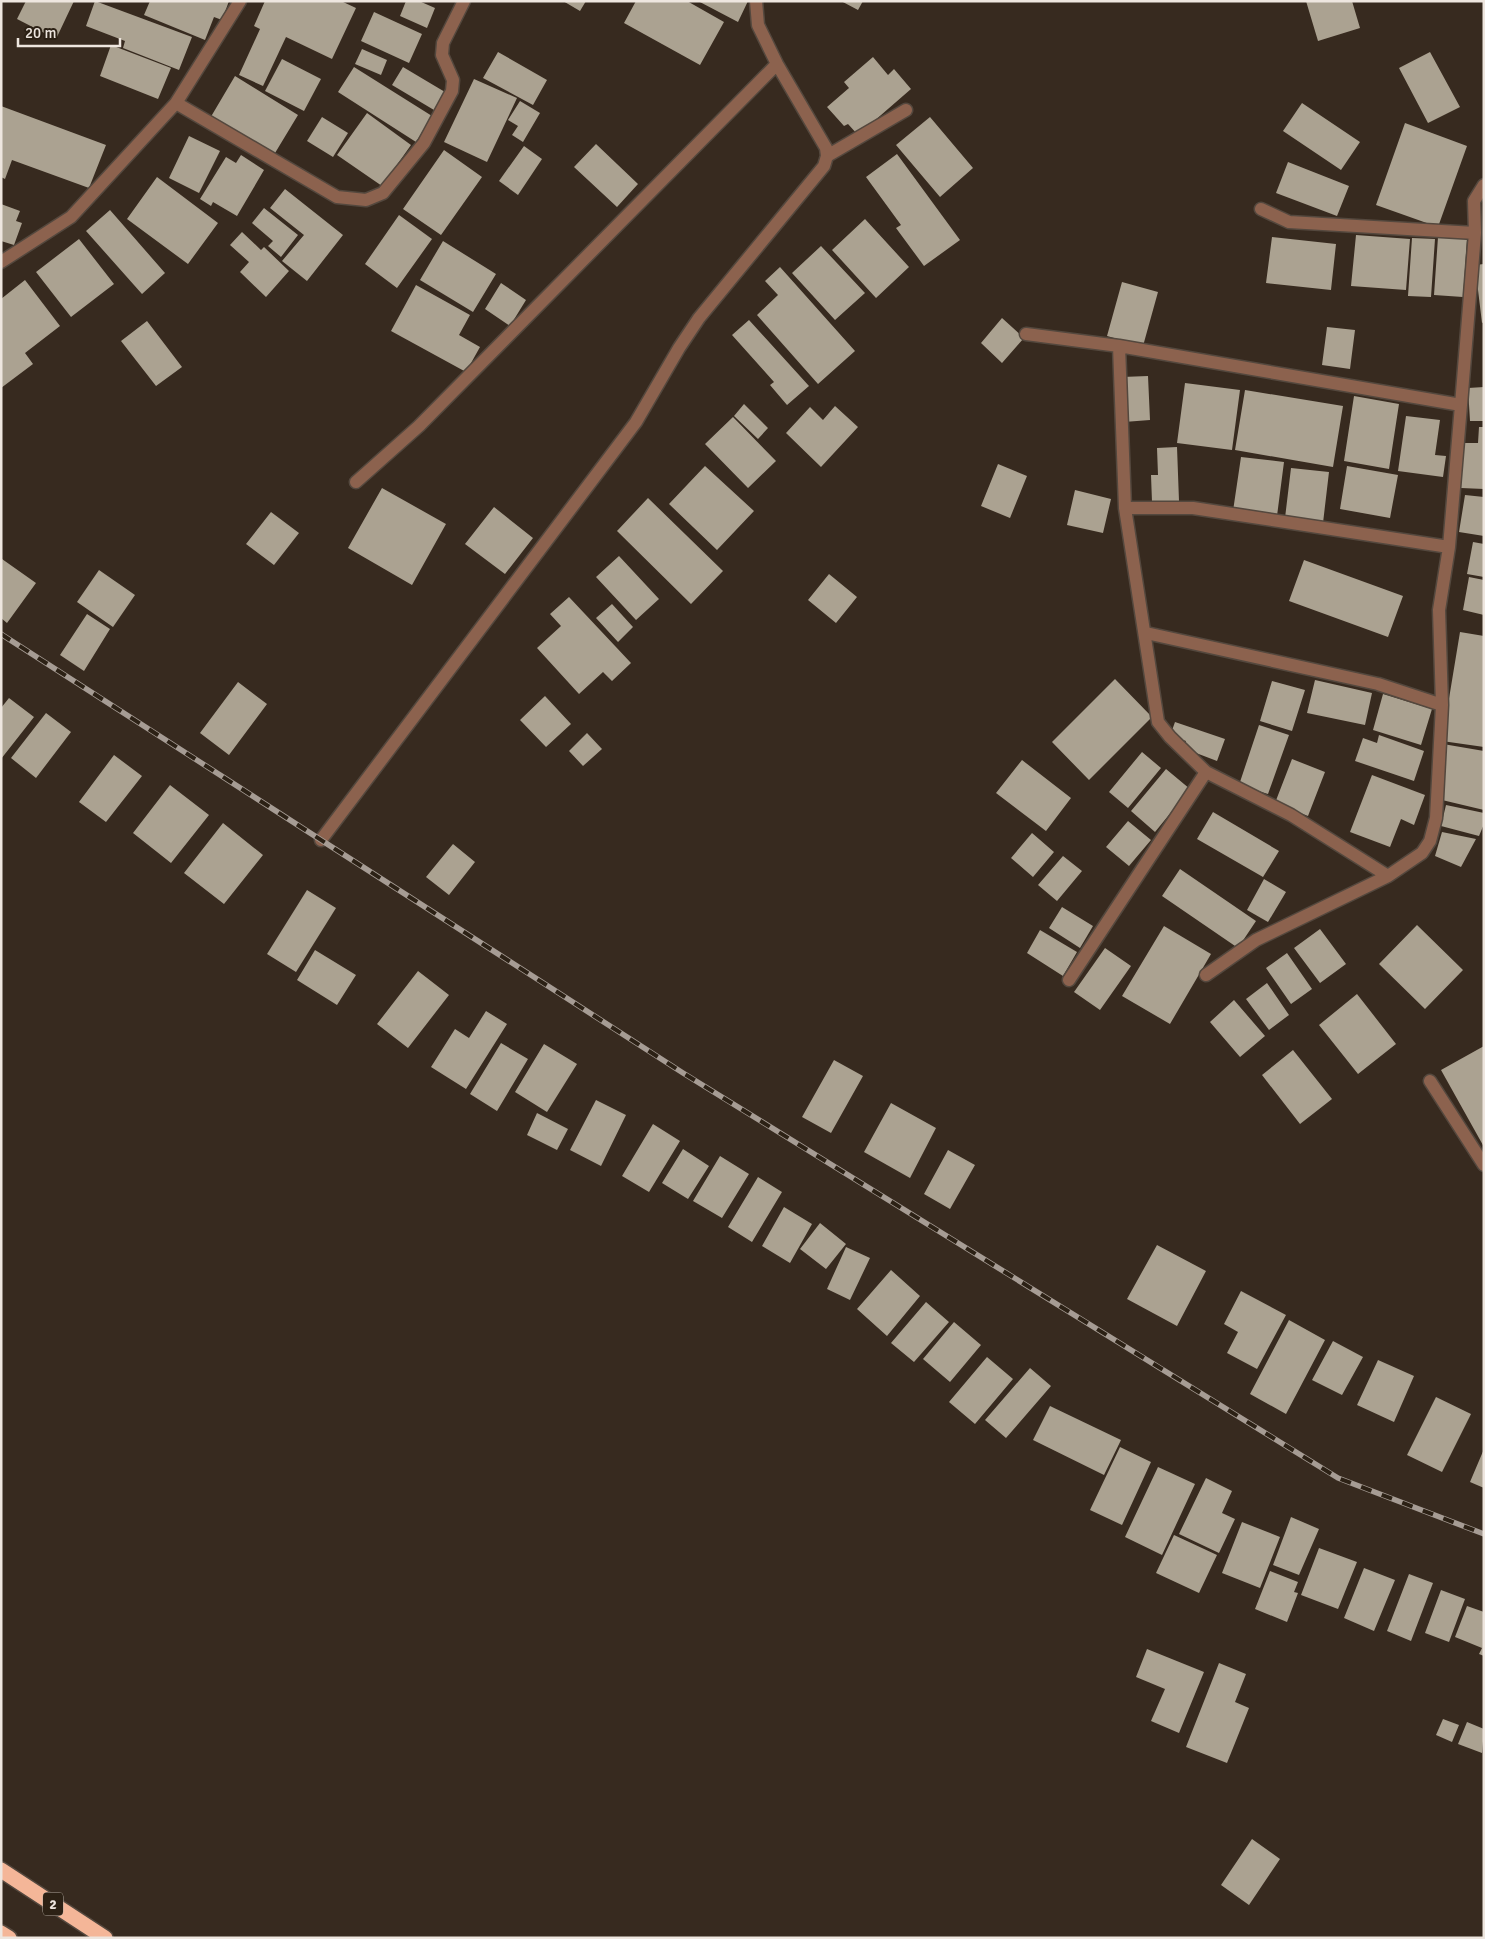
<svg xmlns="http://www.w3.org/2000/svg" width="1485" height="1939" font-family="Signika,sans-serif">
  <style>
    .building { fill: #aba291 }
    .lines { fill: none; stroke-linecap: round; stroke-linejoin: round }
    .lane-casing { stroke: #54483e; stroke-width: 15 }
    .street-casing { stroke: #54483e; stroke-width: 15 }
    .highway-casing { stroke: #54483e; stroke-width: 18 }
    .lane { stroke: #8c624e; stroke-width: 12 }
    .street { stroke: #8c624e; stroke-width: 12 }
    .highway { stroke: #f4b698; stroke-width: 15 }
    .rail-casing { stroke: #a69c94; stroke-width: 5.5 }
    .rail { stroke: #2c2115; stroke-width: 4; stroke-dasharray: 11; stroke-linecap: butt }
    .labels { text-anchor: middle; stroke-width: 5; stroke-linejoin: round; paint-order: stroke }
    .shield { fill: #2c2115; stroke: #b4aba2; stroke-width: 1 }
    .shield-label { font-size: 14px; font-weight: bold; fill: #eee6df }
  </style>
  <rect width="100%" height="100%" fill="#372a1f"/>
  <path class="building" d="M26 1H74L56 39 17 19Z
    M95 1 192 37 179 70 123 48 125 41 86 26Z
    M150 1H229L222 20 214 17 205 40 144 15Z
    M265 1H341L356 8 332 59 286 37 263 86 239 75 260 29 254 26Z
    M406 1H419L435 8 427 28 400 16Z
    M563 1H586L580 11Z
    M636 1H687L724 22 700 65 624 23Z
    M698 1H748L738 22Z
    M841 1H863L858 10Z
    M1306 1H1352L1360 28 1318 41Z
    M374 12 422 34 409 63 361 41Z
    M111 45 171 68 158 99 100 76Z
    M362 49 387 60 381 75 355 64Z
    M498 52 547 80 533 105 483 78Z
    M1430 52 1460 107 1428 123 1399 68Z
    M873 57 888 75 894 69 911 89 858 135 848 124 844 126 827 107 849 88 844 82Z
    M282 59 321 79 304 111 265 91Z
    M354 67 432 116 416 142 338 92Z
    M403 67 445 92 434 110 392 85Z
    M235 76 298 115 272 158 209 120Z
    M474 79 517 98 487 162 444 142Z
    M520 101 540 113 523 142 512 135 518 126 508 120Z
    M1302 103 1360 142 1341 170 1283 131Z
    M1 106 106 145 89 188 12 160 5 179 1 177Z
    M367 113 411 145 382 186 337 155Z
    M322 117 348 133 333 157 307 141Z
    M930 117 973 168 940 197 896 145Z
    M1405 123 1467 146 1438 227 1376 205Z
    M189 136 220 151 199 193 169 178Z
    M596 144 638 184 617 207 574 167Z
    M524 146 542 159 518 195 499 181Z
    M444 150 482 177 441 235 403 209Z
    M897 154 960 240 924 266 896 228 901 225 866 177Z
    M241 155 264 170 237 216 213 202 211 206 200 199 226 157 236 163Z
    M1288 162 1349 186 1337 216 1276 193Z
    M157 177 218 223 188 264 127 219Z
    M285 189 343 235 307 281 282 261 304 235 270 208Z
    M1 204 20 211 16 221 22 223 14 245 1 241Z
    M264 208 298 235 281 257 268 246 273 241 252 223Z
    M110 210 165 273 142 294 86 231Z
    M399 215 432 239 397 288 365 264Z
    M865 219 909 267 876 298 832 250Z
    M242 232 261 250 264 247 289 271 266 297 240 272 249 262 230 245Z
    M1356 235 1410 239 1406 290 1351 286Z
    M1272 237 1336 244 1331 290 1266 283Z
    M1438 237 1467 239 1463 297 1434 295Z
    M1412 238 1435 239 1431 297 1408 296Z
    M79 239 114 284 71 317 36 272Z
    M443 241 496 274 473 312 420 280Z
    M821 246 865 293 835 320 792 273Z
    M1484 264V322L1482 323 1475 265Z
    M780 267 855 351 818 384 757 315 778 295 765 281Z
    M25 280 60 326 25 353 33 364 1 388V299Z
    M1122 282 1158 292 1143 346 1107 336Z
    M501 283 526 300 510 326 485 309Z
    M416 285 470 315 459 335 480 347 466 372 391 331Z
    M1002 318 1024 338 1002 363 981 343Z
    M749 320 809 386 787 405 770 385 774 382 732 335Z
    M147 321 182 367 156 386 121 341Z
    M1327 327 1355 330 1350 369 1322 365Z
    M1148 376 1150 420 1124 422 1122 377Z
    M1185 383 1240 390 1232 450 1177 443Z
    M1484 387V421H1470L1468 388Z
    M1245 390 1343 406 1333 467 1235 450Z
    M1354 396 1399 404 1389 469 1344 461Z
    M744 404 768 428 758 439 734 416Z
    M835 406 858 427 821 467 786 433 810 407 823 420Z
    M1406 416 1440 420 1435 455 1446 456 1443 477 1398 471Z
    M733 417 776 461 748 488 705 444Z
    M1479 427H1484V489L1461 488 1462 443H1478Z
    M1177 447 1179 501 1152 502 1151 475H1158L1157 448Z
    M1241 457 1284 462 1277 516 1233 511Z
    M998 464 1027 476 1010 518 981 506Z
    M705 466 754 511 717 550 669 504Z
    M1347 466 1398 475 1390 518 1340 509Z
    M1291 468 1329 472 1323 523 1285 518Z
    M382 488 446 524 412 585 348 548Z
    M1075 490 1111 499 1103 533 1067 525Z
    M1465 495 1484 497V536L1459 532Z
    M648 498 723 571 691 604 617 531Z
    M494 507 533 538 505 574 465 544Z
    M271 512 299 533 274 565 246 544Z
    M1473 542 1484 544V577L1467 574Z
    M619 556 659 599 636 620 596 577Z
    M2 559 36 583 7 623 1 618Z
    M1304 560 1403 596 1388 637 1289 601Z
    M99 570 135 595 113 627 77 602Z
    M829 574 857 597 836 623 808 600Z
    M1469 577 1484 580V615L1463 610Z
    M569 597 631 663 612 681 603 672 579 694 537 648 561 626 550 614Z
    M612 604 633 627 618 642 596 618Z
    M87 614 110 629 84 671 60 655Z
    M1460 632 1484 636V747L1442 741Z
    M1115 679 1152 717 1089 780 1052 742Z
    M1315 680 1372 693 1365 725 1307 713Z
    M1272 681 1305 690 1292 731 1260 721Z
    M238 682 267 704 229 755 200 733Z
    M1383 694 1432 709 1421 745 1373 730Z
    M545 696 571 724 546 747 520 720Z
    M9 698 34 717 1 759V708Z
    M46 713 71 732 36 778 11 758Z
    M1175 722 1225 739 1217 761 1183 748 1186 741 1170 736Z
    M1259 725 1289 735 1268 794 1239 785Z
    M587 733 602 749 583 766 569 751Z
    M1379 735 1424 751 1414 781 1355 761 1363 738 1377 743Z
    M1443 744 1484 751V810L1442 800Z
    M1142 752 1161 768 1128 808 1109 792Z
    M114 755 142 776 106 822 79 802Z
    M1292 759 1325 772 1308 816 1275 803Z
    M1022 760 1071 798 1046 831 996 793Z
    M1166 769 1190 789 1155 832 1131 811Z
    M1372 775 1425 795 1414 825 1401 819 1390 847 1350 832Z
    M170 785 209 815 171 863 133 833Z
    M1446 805 1484 813V824L1479 836 1441 826Z
    M1213 812 1279 851 1263 877 1197 839Z
    M1128 821 1151 840 1129 866 1106 847Z
    M223 823 263 855 224 904 184 873Z
    M1442 832 1476 839 1461 867 1435 856Z
    M1032 833 1054 852 1033 877 1011 858Z
    M453 844 475 862 449 895 426 877Z
    M1063 856 1082 871 1057 901 1038 885Z
    M1180 869 1256 921 1238 948 1162 896Z
    M1264 879 1286 892 1268 922 1247 910Z
    M307 890 336 908 296 972 267 954Z
    M1062 907 1093 926 1080 948 1049 928Z
    M1417 925 1463 970 1425 1009 1379 964Z
    M1164 926 1211 954 1170 1024 1122 996Z
    M1320 929 1346 964 1320 983 1294 948Z
    M1040 930 1077 952 1063 976 1027 953Z
    M1105 948 1131 966 1100 1010 1074 992Z
    M315 950 356 975 337 1005 297 980Z
    M1287 953 1312 989 1291 1004 1266 968Z
    M418 971 449 995 408 1048 377 1024Z
    M1267 983 1289 1015 1269 1030 1246 999Z
    M1357 994 1396 1044 1358 1074 1319 1025Z
    M1234 1000 1265 1036 1240 1057 1210 1022Z
    M486 1011 507 1024 466 1089 431 1067 455 1029 469 1038Z
    M501 1043 528 1059 497 1111 470 1094Z
    M544 1044 577 1064 547 1112 515 1092Z
    M1484 1046V1147L1441 1070Z
    M1293 1050 1332 1099 1300 1124 1262 1075Z
    M834 1060 863 1076 831 1133 802 1117Z
    M596 1100 626 1115 601 1166 570 1150Z
    M891 1103 936 1128 910 1178 864 1152Z
    M537 1113 568 1129 557 1150 527 1135Z
    M653 1124 680 1141 649 1192 622 1176Z
    M683 1149 709 1166 688 1199 662 1183Z
    M948 1150 975 1165 950 1209 924 1194Z
    M720 1156 749 1174 722 1218 693 1201Z
    M758 1177 782 1192 752 1242 728 1227Z
    M784 1207 812 1224 790 1263 762 1246Z
    M820 1223 846 1244 826 1269 800 1249Z
    M1157 1245 1206 1271 1177 1326 1127 1299Z
    M846 1247 870 1258 850 1300 827 1289Z
    M891 1270 920 1296 887 1336 857 1309Z
    M1241 1291 1286 1315 1257 1369 1227 1353 1238 1332 1224 1324Z
    M926 1302 949 1322 914 1362 891 1343Z
    M1289 1320 1325 1340 1286 1414 1250 1394Z
    M954 1322 981 1345 950 1382 923 1359Z
    M1333 1341 1363 1357 1342 1395 1312 1380Z
    M987 1357 1013 1379 975 1424 949 1402Z
    M1378 1360 1414 1376 1394 1422 1357 1405Z
    M1030 1368 1051 1386 1006 1438 985 1420Z
    M1436 1397 1471 1414 1442 1472 1407 1455Z
    M1050 1406 1121 1440 1104 1475 1033 1440Z
    M1120 1447 1151 1462 1122 1525 1090 1510Z
    M1484 1449V1488L1470 1482Z
    M1158 1467 1195 1484 1162 1555 1125 1537Z
    M1206 1478 1232 1491 1222 1513 1235 1519 1219 1553 1179 1534Z
    M1291 1517 1319 1529 1299 1575 1273 1565Z
    M1242 1522 1280 1537 1260 1588 1222 1573Z
    M1174 1535 1217 1555 1199 1593 1156 1573Z
    M1319 1548 1357 1562 1338 1609 1301 1595Z
    M1364 1568 1395 1580 1374 1631 1344 1618Z
    M1270 1571 1298 1582 1294 1592 1298 1593 1287 1622 1255 1609Z
    M1409 1574 1433 1583 1411 1641 1387 1631Z
    M1441 1590 1465 1599 1449 1642 1425 1633Z
    M1467 1606 1484 1612V1656L1479 1654 1482 1648 1455 1637Z
    M1147 1649 1204 1672 1179 1733 1151 1721 1165 1689 1136 1677Z
    M1219 1663 1246 1674 1235 1702 1249 1708 1227 1763 1186 1747Z
    M1443 1719 1459 1725 1452 1742 1436 1735Z
    M1467 1722 1484 1729 1482 1753 1458 1744Z
    M1252 1839 1280 1859 1249 1905 1221 1885Z"/>
  <g class="lines">
    <g class="lane-casing">
      <path id="lane" d="M1430 1081 1484 1165"/>
    </g>
    <g class="street-casing">
      <path id="street" d="M176 103 337 197 366 200 383 193 424 143 452 91 453 80 442 55 443 43 464 1
        M827 156 906 110
        M1261 209 1289 222 1475 233
        M1 262 71 217 176 103 240 1
        M1026 334 1119 346 1461 405
        M1119 346 1125 508 1158 722 1170 737 1206 772 1291 815 1388 876
        M356 482 419 426 777 64
        M1125 508H1193L1449 547
        M1146 633 1378 684 1442 705
        M321 840 636 422 679 348 699 318 824 166 827 156 826 148 777 64 758 25 756 1
        M1206 975 1256 940 1388 876 1422 853 1430 841 1436 818 1442 705 1439 610 1449 547 1461 405 1475 233 1474 201 1484 185
        M1069 980 1206 772"/>
    </g>
    <g class="highway-casing">
      <path id="highway" d="M1 1870 105 1938
        M1 1933 9 1938"/>
    </g>
    <use href="#lane" class="lane"/>
    <use href="#street" class="street"/>
    <use href="#highway" class="highway"/>
    <g class="rail-casing">
      <path id="rail" d="M1 634 683 1073 1338 1478 1484 1534"/>
    </g>
    <use href="#rail" class="rail"/>
  </g>
  <g class="labels">
    <rect class="shield" x="43" y="1892.5" width="20" height="23" rx="4"/>
    <g class="shield-label">
      <text x="53" y="1909">2</text>
    </g>
  </g>
  <rect width="1485" height="1939" fill="none" stroke="#eee6df" stroke-width="5"/>
  <path d="M18 38v8h102v-8" fill="none" stroke="#eee6df" stroke-width="2.5"/>
  <text x="25" y="38" font-size="15" fill="#eee6df" stroke="#2c2115" stroke-width="4" paint-order="stroke">20 m</text>
</svg>
